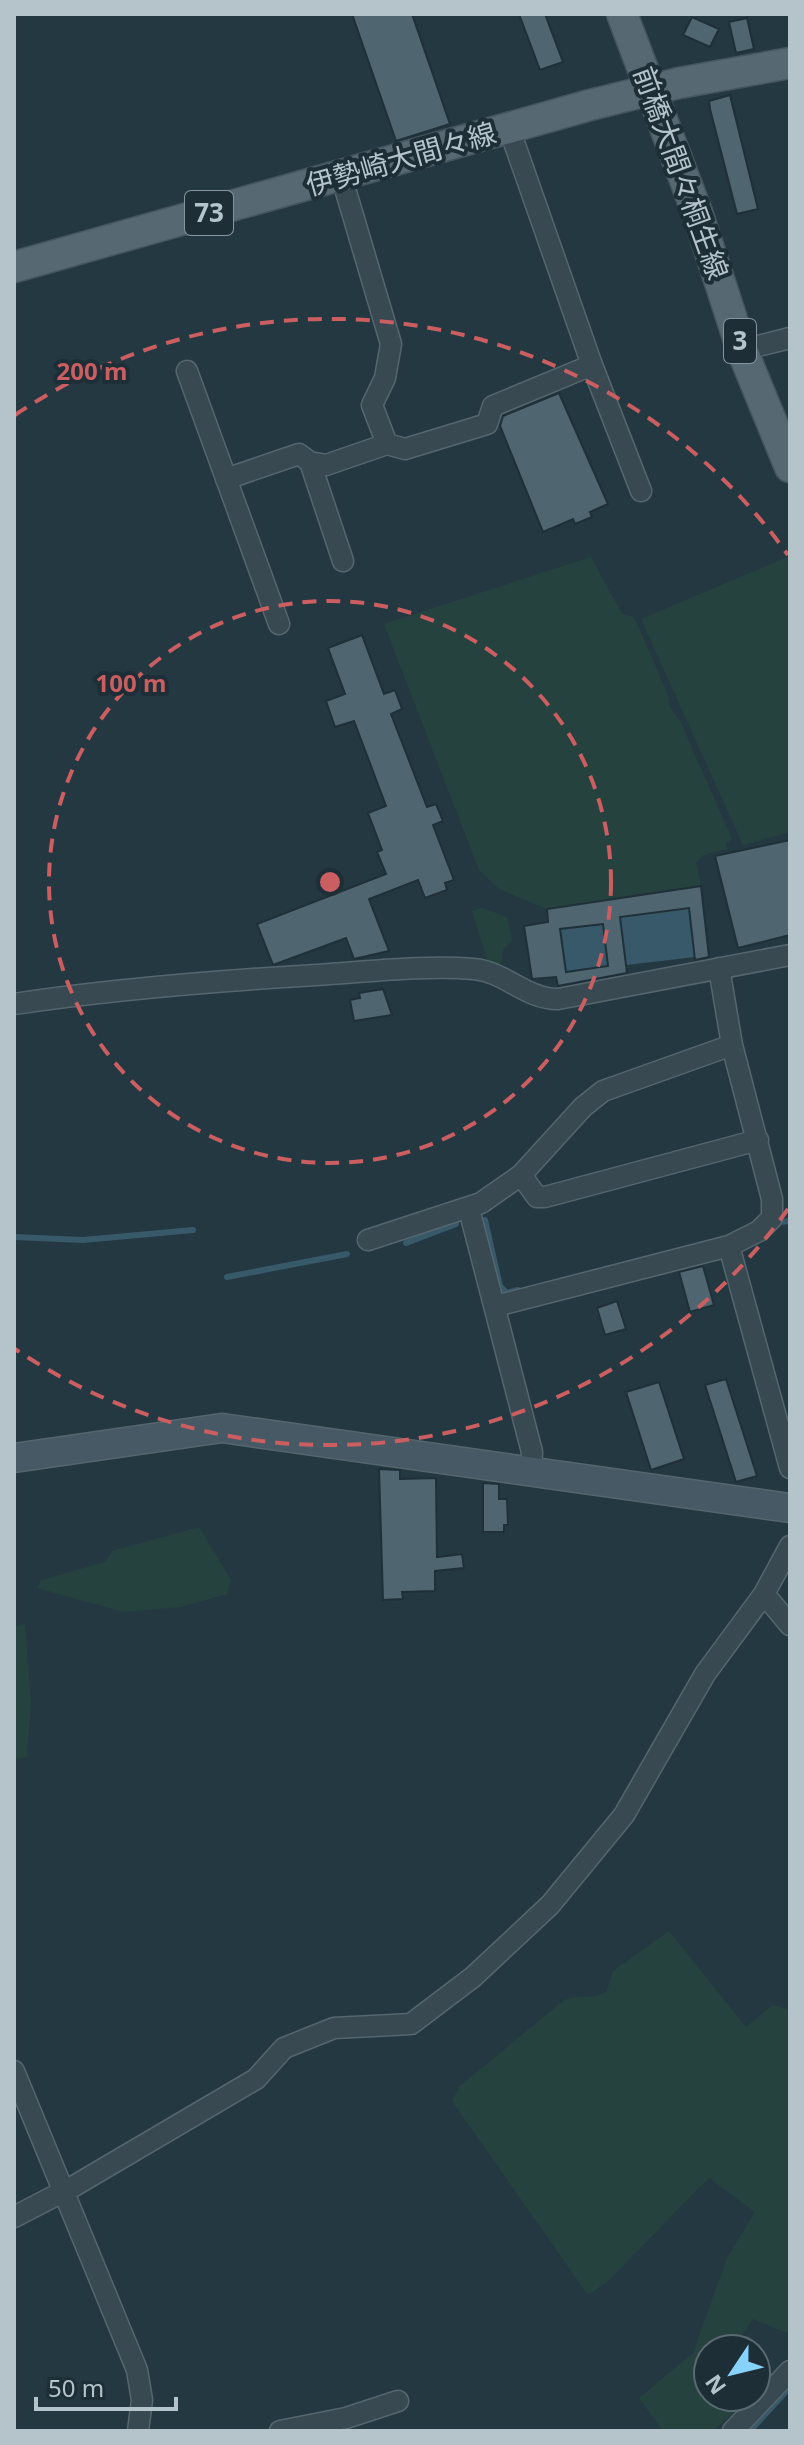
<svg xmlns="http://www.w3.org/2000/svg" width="804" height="2445" font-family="'Noto Sans','Noto Sans JP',sans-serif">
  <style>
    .green { fill: #26423f }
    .water { fill: #375969 }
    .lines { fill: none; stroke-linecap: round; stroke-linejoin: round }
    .stream { stroke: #375969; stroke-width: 6 }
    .building { fill: #4f656f; stroke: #1f3038; stroke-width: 2; fill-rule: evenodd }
    .street-casing { stroke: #56666e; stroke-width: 23 }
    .secondary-casing { stroke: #56666e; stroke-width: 31 }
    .primary-casing { stroke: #45555d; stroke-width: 33 }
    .street { stroke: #384951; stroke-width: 20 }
    .secondary { stroke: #465964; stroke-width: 28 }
    .primary { stroke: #566871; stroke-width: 30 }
    .ring { fill: none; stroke: #ca5e61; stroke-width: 4; stroke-dasharray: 14 10 }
    .labels { text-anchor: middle; stroke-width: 8; stroke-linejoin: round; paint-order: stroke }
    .shield { fill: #1d2e36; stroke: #87969e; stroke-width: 2 }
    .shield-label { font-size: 26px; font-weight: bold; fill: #b5c3cb }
    .street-label { font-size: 28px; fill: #b5c3cb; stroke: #1d2e36 }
    .centre { fill: #ca5e61; stroke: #1d2e36; stroke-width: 4 }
    .ring-label { font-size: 24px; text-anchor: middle; font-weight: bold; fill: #ca5e61; stroke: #1d2e36; stroke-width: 8; stroke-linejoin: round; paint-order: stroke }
  </style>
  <rect width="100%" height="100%" fill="#243842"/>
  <path class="green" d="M790 556V832L743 845 641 619Z
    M591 557 622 614 633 617 637 623 669 698 668 704 680 721 732 839 726 844 728 849 703 855 696 862 701 886 547 909 499 889 479 870 384 624Z
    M482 908 507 917 512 940 503 949 501 965 488 962 472 911Z
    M199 1527 231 1580 227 1594 180 1607 124 1612 37 1588 41 1580 105 1562 112 1551Z
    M25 1623 31 1702 27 1757 14 1759V1627Z
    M669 1931 746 2027 773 2005 790 2010V2062L787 2064 790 2069V2334L753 2319 733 2349H708V2397H752L712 2431H663L639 2398 693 2353 727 2258 755 2212 709 2178 608 2281 588 2295 452 2101 459 2087 564 2000C579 1995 591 1999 606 1993L613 1971Z"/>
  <path class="water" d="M689 908 695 957 626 965 620 917Z
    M603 924 608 966 566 972 560 929Z"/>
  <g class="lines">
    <path class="stream" d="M485 1220 500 1286 507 1293 518 1290
      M780 1222 790 1221
      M14 1237 83 1240 193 1230
      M406 1243 456 1224
      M227 1277 347 1254
      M750 2431 790 2387"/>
  </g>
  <path class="building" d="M352 14H412L450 124 396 141Z
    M519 14H545L563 62 540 70Z
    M692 17 719 29 710 47 683 35Z
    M747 18 754 49 736 53 729 22Z
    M730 95 758 209 737 214 710 109 709 101Z
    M559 393 608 504 590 512 592 517 575 524 573 519 543 532 500 426 503 416Z
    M362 635 384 694 395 690 402 709 391 714 427 807 436 804 443 821 433 825 454 880 445 883 447 890 425 898 418 880 369 899 389 951 354 959 346 938 273 965 257 924 386 874 377 852 382 850 368 813 386 806 354 721 335 727 326 701 345 694 328 648Z
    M790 840V935L738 948 715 856Z
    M701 886 709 957 695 960 689 908 620 917 627 973 558 986 556 977 532 979 524 926 548 922 547 909ZM603 924 608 966 566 972 560 929Z
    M383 989 392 1015 354 1021 350 1000 360 998 359 993Z
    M703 1266 714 1305 690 1312 679 1272Z
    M617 1301 626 1329 605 1335 597 1308Z
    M726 1379 757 1476 736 1482 705 1385Z
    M659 1382 684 1459 651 1470 626 1392Z
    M379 1469 400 1470V1479L436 1478 437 1557 462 1554 464 1568 435 1571V1591L402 1592 403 1599 383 1600Z
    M483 1483 499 1484V1499H507L508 1525H504V1532H483Z"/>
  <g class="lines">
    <g class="street-casing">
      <path id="street" d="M509 128 592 365 641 491
        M341 175 391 344 385 378 372 405 387 444
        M742 350 790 338
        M187 371 279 624
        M310 462 343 561
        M226 479 299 454 310 462 326 465 387 444 405 449 487 424 493 406 592 365
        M14 1004C114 989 215 981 316 975 368 972 422 965 474 969 506 972 525 999 558 999L790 955
        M521 1175 537 1197H545L758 1140
        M469 1209 532 1452 531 1471
        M368 1240 481 1203 521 1175 583 1107 603 1091 732 1045
        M729 1246 790 1468
        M496 1306 729 1246 759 1231 772 1218V1199L732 1045 719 968
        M764 1594 790 1625
        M14 2071 137 2370 142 2400 138 2431
        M14 2217 74 2186 256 2079 284 2048 334 2028 411 2024 473 1977 550 1905 624 1815 705 1674 764 1594 790 1546
        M280 2431 346 2418 398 2401
        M733 2431 790 2371"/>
    </g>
    <g class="secondary-casing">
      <path id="secondary" d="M14 1458 222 1428 790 1508"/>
    </g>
    <g class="primary-casing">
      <path id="primary" d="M622 14 697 212 742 350 790 467
        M14 267 590 105 679 83 790 63"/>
    </g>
    <use href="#street" class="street"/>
    <use href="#secondary" class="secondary"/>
    <use href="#primary" class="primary"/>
  </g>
  <g class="ring">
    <circle cx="330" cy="882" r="281"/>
    <path d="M788 1209A563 563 0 0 1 15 1349M15 415A563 563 0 0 1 788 555"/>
  </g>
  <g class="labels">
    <g class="shield">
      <rect x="185" y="191" width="48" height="44" rx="6"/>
      <rect x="724" y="319" width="32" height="44" rx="6"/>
    </g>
    <g class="shield-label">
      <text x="209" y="222">73</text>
      <text x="740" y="350">3</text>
    </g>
    <g class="street-label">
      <text transform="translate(401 159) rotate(-16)" y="10">伊勢崎大間々線</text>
      <text transform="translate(681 173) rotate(70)" y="10">前橋大間々桐生線</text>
    </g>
  </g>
  <circle cx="330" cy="882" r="12" class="centre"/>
  <g class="ring-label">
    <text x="92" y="380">200 m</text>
    <text x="131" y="692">100 m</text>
  </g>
  <rect width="804" height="2445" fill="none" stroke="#b5c3cb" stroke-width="32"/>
  <g transform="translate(732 2373) rotate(235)"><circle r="38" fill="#1d2e36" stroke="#5a6a72" stroke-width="2"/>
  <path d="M0-6L14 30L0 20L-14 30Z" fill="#88d3fd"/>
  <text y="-12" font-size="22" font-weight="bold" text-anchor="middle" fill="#b5c3cb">N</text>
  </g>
  <path d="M36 2397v12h140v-12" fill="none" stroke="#b5c3cb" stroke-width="4"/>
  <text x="48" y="2397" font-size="24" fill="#b5c3cb" stroke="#1d2e36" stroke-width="6" paint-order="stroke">50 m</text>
</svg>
